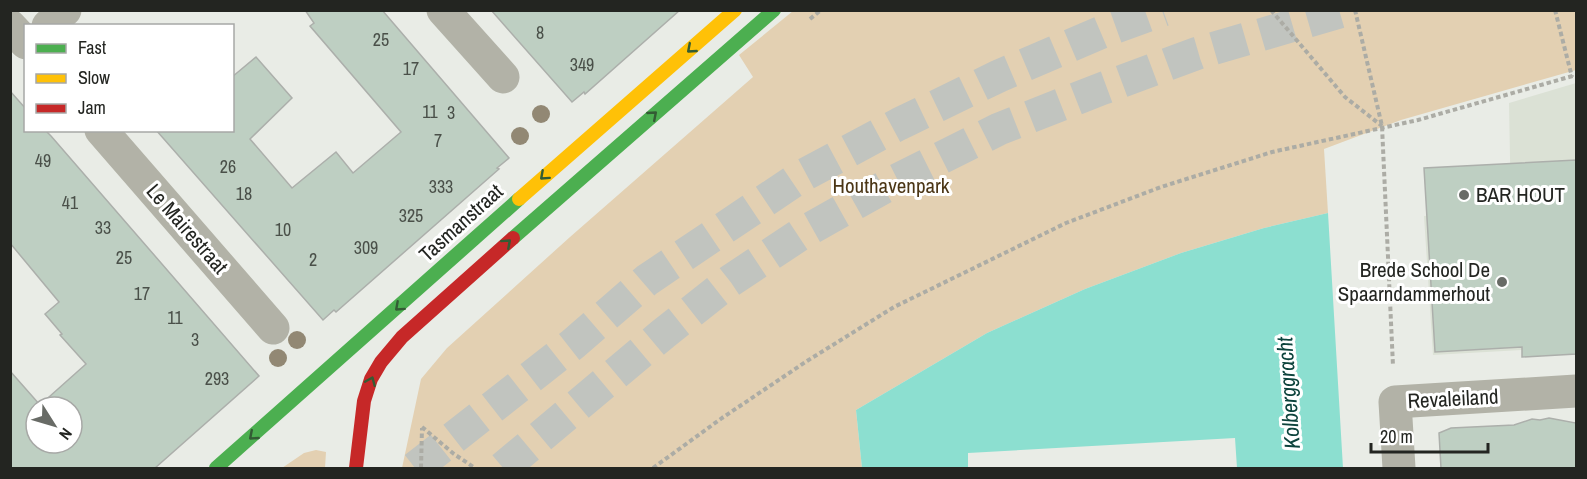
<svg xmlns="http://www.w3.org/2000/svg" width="1587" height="479" font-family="'Archivo Narrow',sans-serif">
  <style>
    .built { fill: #dbe1d5 }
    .green { fill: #e3d0b2 }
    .water { fill: #8cdfd0 }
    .building { fill: #becfc2; stroke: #acafab; stroke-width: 1.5; fill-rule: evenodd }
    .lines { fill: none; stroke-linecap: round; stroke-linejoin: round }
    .highway-tunnel { stroke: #c1c4bf; stroke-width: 33; stroke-dasharray: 33 16; stroke-linecap: butt }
    .path { stroke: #acaca5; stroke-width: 4; stroke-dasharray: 4.5 3; stroke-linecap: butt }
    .street { stroke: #b2b2a7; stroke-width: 33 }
    .fast { stroke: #4caf50; stroke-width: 14 }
    .slow { stroke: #ffc107; stroke-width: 14 }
    .jam { stroke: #c62828; stroke-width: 14 }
    .tree { fill: #928874 }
    .oneway { stroke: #335c34 }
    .poi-dot { fill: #686b66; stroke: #fff; stroke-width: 2 }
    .labels { text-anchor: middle; stroke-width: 6; stroke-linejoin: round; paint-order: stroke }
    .number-label { font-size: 18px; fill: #4a5049 }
    .park-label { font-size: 21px; fill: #4b3616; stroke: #fff }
    .poi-label { font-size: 21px; fill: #232521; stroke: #fff; text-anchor: start }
    .street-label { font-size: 21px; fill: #232521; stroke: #fff }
    .water-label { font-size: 22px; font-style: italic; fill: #0d433c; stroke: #fff }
  </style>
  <rect width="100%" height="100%" fill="#e9ece6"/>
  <path class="built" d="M1576 83V347L1433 355 1424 216 1511 212 1509 103Z"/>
  <path class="green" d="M793 11H1576V70L1401 120 1324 149 1328 213 1264 228 1181 253 1085 289 987 333 856 410 862 468H402L421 379 447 348 570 237 753 77 739 55Z
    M316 450 326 452 325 468H282L304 453Z"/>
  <path class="water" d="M1328 213 1343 468H1237L1235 438 968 453V468H862L856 410 987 333 1085 289 1181 253 1264 228Z"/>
  <path class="building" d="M305 10H382L509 158 497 168 499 169 336 312 334 310 323 320 156 130H232V77L256 57 292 98 250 139 292 188 336 152 353 173 401 132 310 26 314 23Z
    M491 10H680L585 94 584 92 572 102Z
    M10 91 26 109V130H45L51 136 259 376 155 468H10V371L40 405 86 364 60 335 62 334 45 314 59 302 10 243ZM36 407H72V443H36Z
    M1576 160V354L1522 357V347L1435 352 1424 168Z
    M1549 418 1576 423V468H1441L1439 433 1451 428 1514 425 1532 419 1540 420Z"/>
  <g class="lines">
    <path class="highway-tunnel" d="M415 468 573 344 647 280 800 177 899 124 999 76 1102 32 1163 10
      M503 468 663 334 730 281 804 232 897 180 999 129 1101 89 1198 53 1346 10"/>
    <path class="path" d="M1271 10 1345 97 1382 126
      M1355 10 1382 126 1393 366
      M1555 10 1572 77
      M810 19 821 10
      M422 427 454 454 475 468
      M421 468 422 428
      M653 468 722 418 807 361 894 307 1066 223 1161 187 1272 152 1418 120 1576 75"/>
    <path class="street" d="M443 10 503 77
      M10 26 26 43
      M48 26 65 10
      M101 130 273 328
      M1399 468 1395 402 1576 391"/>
    <path class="fast" d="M513 238 774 10
      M216 468 519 199"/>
    <path class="slow" d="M519 199 735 10"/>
    <path class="jam" d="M356 468 364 401 371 379 381 362 402 337 513 238"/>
  </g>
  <g class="tree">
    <circle cx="541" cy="114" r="9"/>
    <circle cx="520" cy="136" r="9"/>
    <circle cx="297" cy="340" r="9"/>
    <circle cx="278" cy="358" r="9"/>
  </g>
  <defs><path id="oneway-chevron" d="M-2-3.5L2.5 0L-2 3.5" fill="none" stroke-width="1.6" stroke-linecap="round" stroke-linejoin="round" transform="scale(1.5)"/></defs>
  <g class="oneway">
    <use href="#oneway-chevron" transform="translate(691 49) rotate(139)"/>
    <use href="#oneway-chevron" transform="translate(653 115) rotate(-41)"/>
    <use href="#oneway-chevron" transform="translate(544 176) rotate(138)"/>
    <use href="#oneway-chevron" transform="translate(507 243) rotate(-42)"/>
    <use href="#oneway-chevron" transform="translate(399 307) rotate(138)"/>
    <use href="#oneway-chevron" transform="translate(371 381) rotate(-67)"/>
    <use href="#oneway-chevron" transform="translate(253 436) rotate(139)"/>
  </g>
  <g class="poi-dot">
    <circle cx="1464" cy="195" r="6"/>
    <circle cx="1502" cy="282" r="6"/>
  </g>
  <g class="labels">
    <g class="number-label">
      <text x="540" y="39">8</text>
      <text x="381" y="46">25</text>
      <text x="582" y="71">349</text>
      <text x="411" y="75">17</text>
      <text x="430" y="118">11</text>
      <text x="451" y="119">3</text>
      <text x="438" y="147">7</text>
      <text x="43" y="167">49</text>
      <text x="228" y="173">26</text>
      <text x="441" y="193">333</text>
      <text x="244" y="200">18</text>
      <text x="70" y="209">41</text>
      <text x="411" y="222">325</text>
      <text x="103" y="234">33</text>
      <text x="283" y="236">10</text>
      <text x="366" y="254">309</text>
      <text x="124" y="264">25</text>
      <text x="313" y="266">2</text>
      <text x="142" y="300">17</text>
      <text x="175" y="324">11</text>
      <text x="195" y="346">3</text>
      <text x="217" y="385">293</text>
    </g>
    <g class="park-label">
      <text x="891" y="193">Houthavenpark</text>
    </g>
    <g class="poi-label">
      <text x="1476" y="202">BAR HOUT</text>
      <text x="1490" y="277" text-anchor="end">Brede School De<tspan x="1490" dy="24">Spaarndammerhout</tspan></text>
    </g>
    <g class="street-label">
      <text transform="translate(461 223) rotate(-42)" y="7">Tasmanstraat</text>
      <text transform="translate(187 229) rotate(49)" y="7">Le Mairestraat</text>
      <text transform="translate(1453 399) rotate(-3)" y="7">Revaleiland</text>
    </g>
    <g class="water-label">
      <text transform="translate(1288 393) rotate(-94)" y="8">Kolberggracht</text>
    </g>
  </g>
  <rect width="1587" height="479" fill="none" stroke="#232521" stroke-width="24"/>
  <rect x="24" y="24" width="210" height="108" fill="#ffffff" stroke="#a7a8a6" stroke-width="1.5"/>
  <rect x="36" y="44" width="30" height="9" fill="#4caf50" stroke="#a7a8a6" stroke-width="1.5"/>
  <text x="78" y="54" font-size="18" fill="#232521">Fast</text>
  <rect x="36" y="74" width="30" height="9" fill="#ffc107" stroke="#a7a8a6" stroke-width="1.5"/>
  <text x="78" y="84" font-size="18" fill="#232521">Slow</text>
  <rect x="36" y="104" width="30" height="9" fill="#c62828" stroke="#a7a8a6" stroke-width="1.5"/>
  <text x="78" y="114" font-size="18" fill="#232521">Jam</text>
  <g transform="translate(54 425) rotate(127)"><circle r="28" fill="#ffffff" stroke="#a7a8a6" stroke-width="1.5"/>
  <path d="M0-4.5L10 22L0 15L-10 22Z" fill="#686b66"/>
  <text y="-9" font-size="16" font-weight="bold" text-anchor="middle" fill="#232521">N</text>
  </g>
  <path d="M1371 443v9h117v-9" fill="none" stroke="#232521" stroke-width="3"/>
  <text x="1380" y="443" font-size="18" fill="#232521" stroke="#ffffff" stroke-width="4.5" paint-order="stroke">20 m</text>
</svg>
